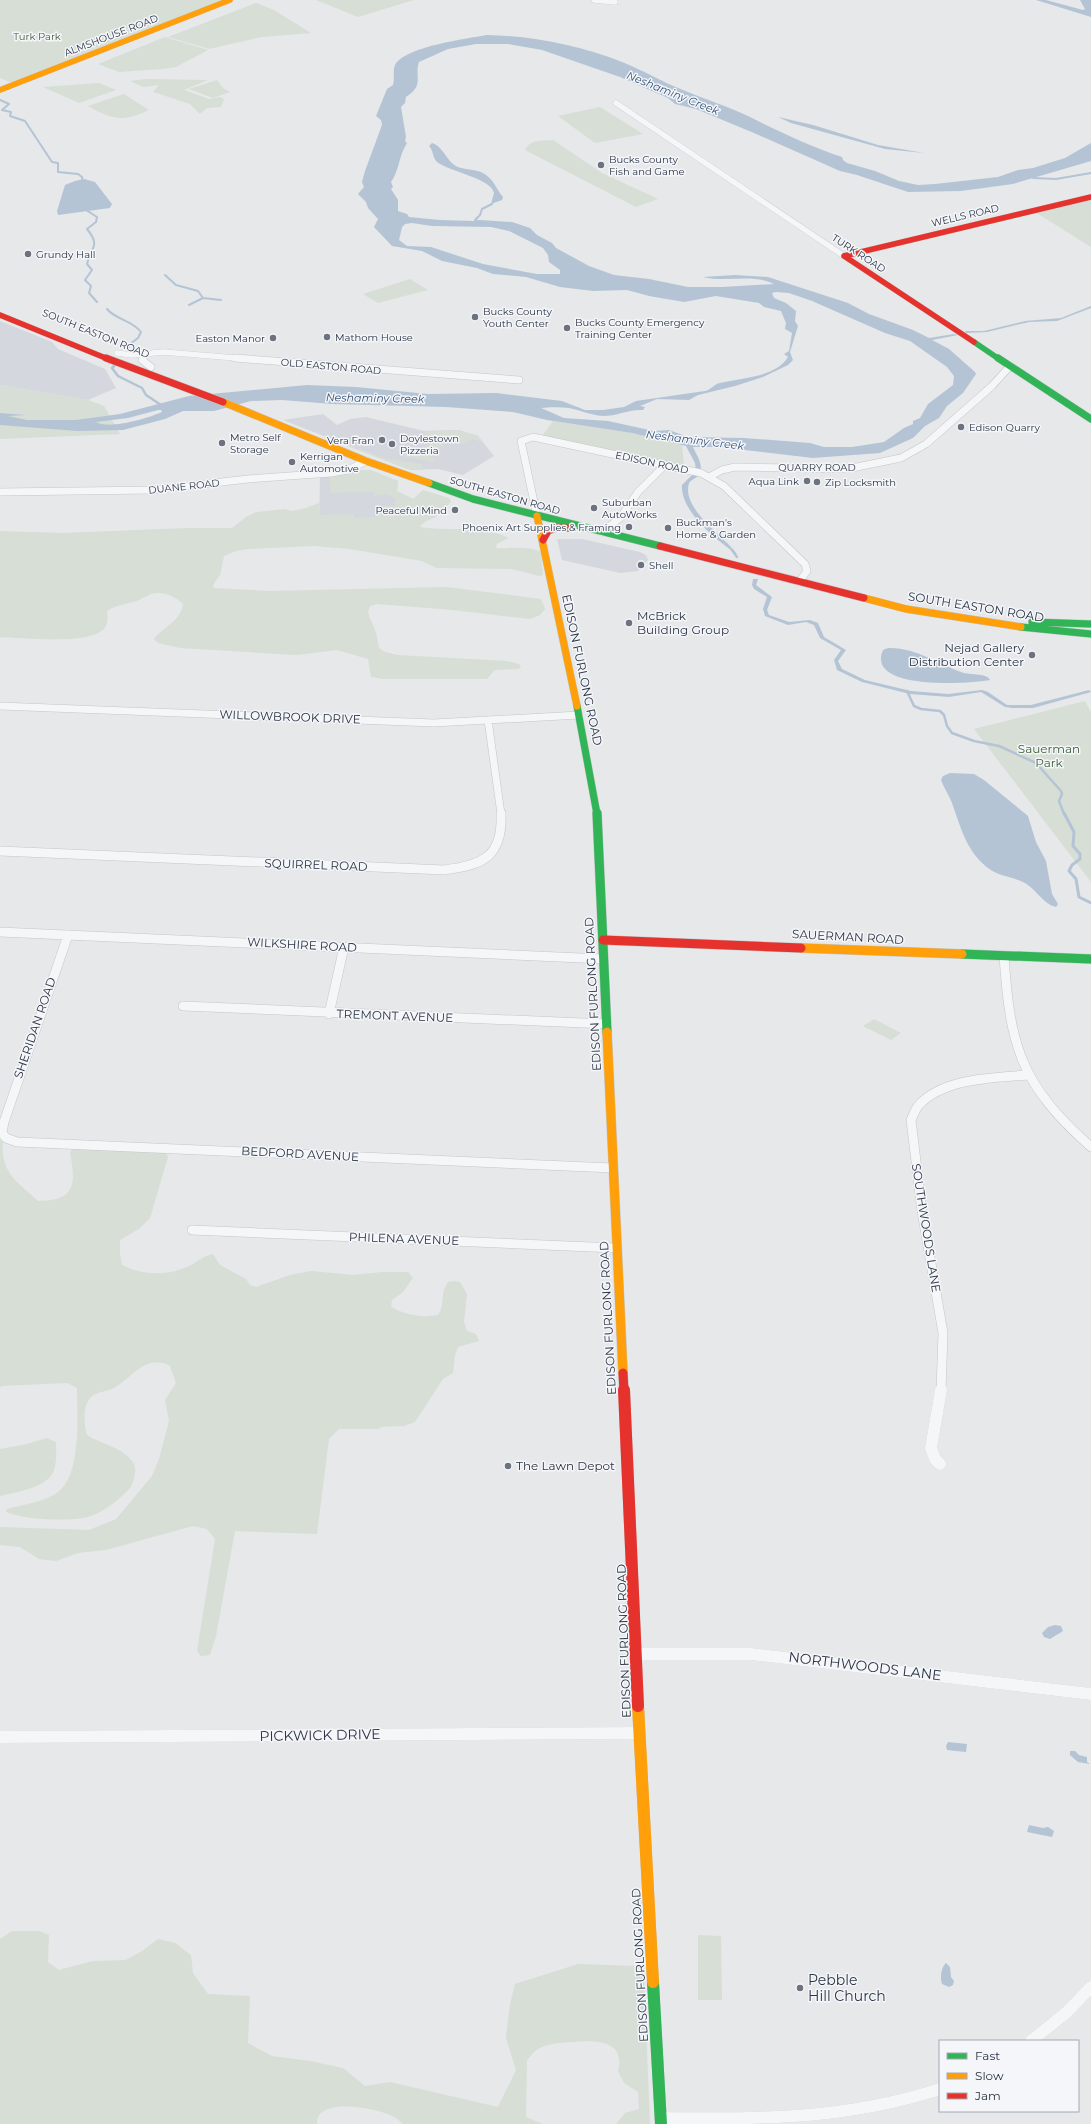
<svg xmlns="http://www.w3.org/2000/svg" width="1091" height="2124" font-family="Montserrat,sans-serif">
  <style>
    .built { fill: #d4d7dd }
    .green { fill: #d6ded6 }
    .water { fill: #b4c4d5; fill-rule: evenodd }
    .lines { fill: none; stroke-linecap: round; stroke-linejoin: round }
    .stream-far2 { stroke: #b4c4d5; stroke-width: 2 }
    .stream-far1 { stroke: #b4c4d5; stroke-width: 2.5 }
    .stream { stroke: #b4c4d5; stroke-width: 3 }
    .street-far3-casing { stroke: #c4c6c8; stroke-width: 6 }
    .street-far2-casing { stroke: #c4c6c8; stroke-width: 8 }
    .street-far1-casing { stroke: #c4c6c8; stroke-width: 10 }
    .street-casing { stroke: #c4c6c8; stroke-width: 12 }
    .fast-far3-casing { stroke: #c4c6c8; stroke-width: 6 }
    .fast-far2-casing { stroke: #c4c6c8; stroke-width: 8 }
    .fast-far1-casing { stroke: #c4c6c8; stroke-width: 10 }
    .fast-casing { stroke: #c4c6c8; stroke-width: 12 }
    .slow-far3-casing { stroke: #c4c6c8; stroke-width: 6 }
    .slow-far2-casing { stroke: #c4c6c8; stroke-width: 8 }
    .slow-far1-casing { stroke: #c4c6c8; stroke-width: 10 }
    .slow-casing { stroke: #c4c6c8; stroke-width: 12 }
    .jam-far3-casing { stroke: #c4c6c8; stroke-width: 6 }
    .jam-far2-casing { stroke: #c4c6c8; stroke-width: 8 }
    .jam-far1-casing { stroke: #c4c6c8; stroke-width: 10 }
    .jam-casing { stroke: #c4c6c8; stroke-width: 12 }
    .street-far3 { stroke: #f5f6f7; stroke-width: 5.5 }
    .street-far2 { stroke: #f5f6f7; stroke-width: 7 }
    .street-far1 { stroke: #f5f6f7; stroke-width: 9 }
    .street { stroke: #f5f6f7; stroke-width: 12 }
    .fast-far3 { stroke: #30b455; stroke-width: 5.5 }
    .fast-far2 { stroke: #30b455; stroke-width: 7 }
    .fast-far1 { stroke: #30b455; stroke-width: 9 }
    .fast { stroke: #30b455; stroke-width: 12 }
    .slow-far3 { stroke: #ff9f0a; stroke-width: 5.5 }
    .slow-far2 { stroke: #ff9f0a; stroke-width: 7 }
    .slow-far1 { stroke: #ff9f0a; stroke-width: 9 }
    .slow { stroke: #ff9f0a; stroke-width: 12 }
    .jam-far3 { stroke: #e5322d; stroke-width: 5.5 }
    .jam-far2 { stroke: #e5322d; stroke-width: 7 }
    .jam-far1 { stroke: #e5322d; stroke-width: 9 }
    .jam { stroke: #e5322d; stroke-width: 12 }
    .poi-dot { fill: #6c737f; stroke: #f4f6f9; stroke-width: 1.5 }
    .labels { text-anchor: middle; stroke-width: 3; stroke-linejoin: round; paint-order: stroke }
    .far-street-label { font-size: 10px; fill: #2b3445; stroke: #f4f6f9 }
    .far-park-label { font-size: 10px; fill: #3f6138; stroke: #f4f6f9 }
    .far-poi-label { font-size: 10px; fill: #2b3445; stroke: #f4f6f9; text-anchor: start }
    .far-water-label { font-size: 11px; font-style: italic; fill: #34527a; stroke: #f4f6f9 }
    .street-label { font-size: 12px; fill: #2b3445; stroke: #f4f6f9 }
    .poi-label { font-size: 12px; fill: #2b3445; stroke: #f4f6f9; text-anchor: start }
    .park-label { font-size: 12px; fill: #3f6138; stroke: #f4f6f9 }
    .near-street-label { font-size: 14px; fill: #2b3445; stroke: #f4f6f9 }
    .near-poi-label { font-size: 14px; fill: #2b3445; stroke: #f4f6f9; text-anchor: start }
  </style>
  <rect width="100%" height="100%" fill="#e6e8ea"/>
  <path class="built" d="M0 321 52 342 58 349 105 369 116 388 88 400 0 385Z
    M323 414 337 425 350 419 366 417 424 431 459 430 478 436 494 456 463 475 438 469 411 470 283 420Z
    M361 470H370L398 481 397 491 413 499 393 520 319 524 320 477 335 476Z
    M557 539H582L640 552 646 555 648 560 638 571 620 573 562 560Z"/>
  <path class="green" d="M0 0H231L15 84 0 78Z
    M316 0H414L358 17Z
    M256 3 274 10 311 33 261 37 209 49 168 37Z
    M165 37 208 50 176 67 163 69 119 72 98 64Z
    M145 79 208 80 184 90 209 99 220 97 224 99 221 107 207 108 200 114 190 104 153 92 159 85 143 87 130 81Z
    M217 80 223 88 230 92 213 98 189 89Z
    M99 83 116 90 79 103 43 87Z
    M124 94 149 110C124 122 112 120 88 106Z
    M600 107 643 134 595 143 558 116Z
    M553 140 602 173 658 199 636 207 525 150C530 139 542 141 553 140Z
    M1091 198V247L1035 212Z
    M410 279 428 290 378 303 363 294Z
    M0 385 88 400 104 406 120 434 0 439Z
    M553 421 632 433 682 445 684 466 542 436Z
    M459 430 478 436 484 443 472 439 463 444 452 440 432 453 436 454 430 458 435 460 434 462 402 456 415 448 421 450 430 444 434 437 425 434 424 431Z
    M340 441 384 458 421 464 424 467 419 470 407 469 337 442Z
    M361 470H370L398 481 397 491 413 499 423 490 449 498 451 501C447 507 442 512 437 516 431 520 423 521 420 527 448 532 483 524 508 538L497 544 496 548C511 549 527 545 541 552L543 575 539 576 512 569 437 568 422 561 349 549 314 546 248 549 236 551 224 556 220 575 213 585 214 588 268 591 447 587 541 599 545 609 540 615 530 619 453 610 377 604 370 606 368 612C369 618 373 624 375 630 382 650 372 649 398 655L507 661 519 664 521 667 518 669 495 670 487 679H383L371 677 368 659 337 650 297 655 180 648 158 643 154 639C163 627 181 621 183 604 175 596 163 591 151 594 146 596 142 599 137 601 126 604 116 605 107 611 108 617 108 624 104 629 88 645 23 638 0 637V531L62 533 188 528H232L246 517 256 512 285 509 291 511 306 508 319 503V515L353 514 355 518 378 517 380 506H394L396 498 390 497 389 494 374 496V492L330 493V476Z
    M1085 701 1091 712V882L974 729Z
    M874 1019 901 1033 891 1040 863 1026Z
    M0 1140 3 1142C0 1173 18 1182 38 1201 76 1201 76 1184 70 1152L73 1149 164 1150 168 1157 150 1218 139 1229 120 1240V1253L122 1265C143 1276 170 1276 191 1265 199 1261 203 1256 213 1254L220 1265 246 1279 250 1285 256 1287 290 1275 311 1271 353 1275 382 1272H408L413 1278 403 1292 392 1300 391 1307C406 1315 421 1318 438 1315 446 1304 439 1295 448 1282L454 1281 460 1282 467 1294 464 1322 467 1331 476 1334 479 1341 458 1347 455 1355 453 1373 443 1379 415 1422 404 1426 380 1427 379 1429H339L329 1439 317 1534 235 1531 216 1636 210 1655 201 1656 197 1651 215 1539 207 1529 193 1526 106 1550 78 1553 56 1561 39 1559 20 1547 0 1545V1527L89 1530 116 1519 152 1476 159 1459 169 1421 165 1400 176 1383 170 1366C146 1353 132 1378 114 1388 107 1392 98 1391 91 1397 82 1407 84 1424 87 1435 101 1444 122 1447 132 1461 137 1467 135 1475 133 1481 132 1487 128 1490 124 1494 114 1504 97 1516 83 1518 62 1521 26 1520 6 1512L7 1509C24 1504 51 1502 63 1487 81 1466 77 1414 77 1388L67 1383 1 1386 0 1388Z
    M47 1438 56 1442C56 1450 57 1462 54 1470 48 1488 16 1492 0 1496V1449L27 1444Z
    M12 1931H39L49 1935 48 1962 59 1970 93 1961 126 1960 142 1951 158 1939 175 1943 191 1955 193 1973 208 1994 250 1996 248 2043 272 2056 310 2061 343 2068 365 2086 390 2082 498 2107 516 2070 506 2038 510 2004 515 1984 578 1964 639 1966 644 1979 650 2124H616L625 2113 639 2109 638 2092 624 2083 618 2071C626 2039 594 2040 572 2042 560 2043 549 2043 538 2049 534 2051 531 2056 527 2060L526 2117 543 2124H403C400 2122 398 2119 396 2118 382 2109 316 2095 317 2124H0V1939Z
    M698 1935 721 1936 722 2000H698Z"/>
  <path class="water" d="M1036 0H1046L1083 10 1085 9 1080 0H1091V17Z
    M487 35C533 36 579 45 622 62 643 70 662 82 683 90 704 99 727 106 748 116 778 131 809 146 842 157L843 160 847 163 875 171 899 181 918 185 935 184 998 177 1018 170 1033 168 1065 158 1091 143V161L1013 184 961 191 908 192 857 175 840 171 754 133 696 109 675 104 668 98 620 77 542 50 508 44H476L448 49 419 62C414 77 425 85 406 97L405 103 401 107 406 137 405 141 407 143C399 155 399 171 391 182L393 187 391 189 398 200V211L407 214 409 217 440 220 474 221 480 220 512 222 530 228 537 235 552 243 556 248 589 266 614 275 649 279 688 287H722L774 284C752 273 727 283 703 277L735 275 768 277 848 303 869 314 913 330 929 338 954 334 958 335 932 340 949 349 975 372 976 374 963 393 947 406 939 418 925 426 913 438 880 453 813 458 720 447H693C697 456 706 468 697 477 694 479 691 480 689 483 681 509 724 536 737 554 717 541 680 511 682 485L696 471 695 463 686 446 632 433 547 420 513 412 446 407 332 404 282 400 251 401 214 411H183L165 419 123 430 77 431 0 425V413L26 415 8 416 27 420H76L120 414 189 396 307 385 356 387 428 394 496 393 562 401 585 410H603L624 407 636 401C659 398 682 394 705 391 711 390 714 384 720 383 742 378 776 377 788 357L784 354 789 351 792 333 785 329 786 323 781 311 764 307 759 303 716 296 684 302 649 296 627 290 593 291 560 287 526 277 493 274 477 268 442 261 422 251 392 246 374 227 378 219 368 208 366 202 358 194 364 187 362 182 365 171 382 125 381 120 376 116 387 89 393 85C395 78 392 69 396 63 410 46 465 39 487 35ZM412 223 432 226 491 227 509 231 543 248 548 255 549 262 560 270V274H537L483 264 431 247 407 246 399 240 402 227 405 224ZM776 292 789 293 812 301 885 333 910 341 947 367 954 376 953 385 928 404 920 418 913 421V424L904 428 884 442 852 447H824L810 443 744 438 688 437 669 430 654 431 608 421 564 418 541 408C549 407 561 407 569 408 581 410 589 415 603 416 617 416 629 409 643 410L645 407 640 406 657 399 689 400 698 395 735 386 763 377 788 365 793 360 790 352 798 326 795 321 796 311 786 303 774 298 772 293ZM158 410H161L162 412C149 418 109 430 96 422L128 418Z
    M778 117 813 125 878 145 924 153 885 149 791 123Z
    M432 143C441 145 446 158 453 164 461 171 474 168 483 173 494 179 496 189 503 197L502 200 491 204 494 193C491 178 450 172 437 162 432 157 434 151 429 146Z
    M84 179 95 182 112 204 110 208 58 215 57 211 65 185 75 181Z
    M1091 306V308L1057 321 1029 322 987 332 966 333 965 331H984L1025 321 1061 318Z
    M753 579H758L756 585 772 597 767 610 769 615 789 622 810 620 818 623 824 637 846 650 838 661 842 669 865 680 911 691 948 694 982 690 988 692 1007 705H1031L1089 690 1091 692 1033 708H1012L1005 707 981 692 949 697 910 694 862 682 837 670 834 660 841 650 820 638 814 625 806 622 788 625 765 616 763 609 767 597 754 589 752 585Z
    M888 648C916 647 939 665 964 673 972 675 987 673 990 680 970 684 865 691 883 650Z
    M950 773 974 774 984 780 1028 816 1036 842 1046 861 1052 894 1058 904 1056 907C1043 904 1037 890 1025 883 1014 877 1002 877 991 870 967 854 961 828 952 803 949 795 944 788 941 780L943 776Z
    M1055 1625 1061 1626 1063 1631 1050 1639 1044 1637 1042 1633 1048 1627Z
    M948 1742 967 1744 966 1752 947 1750 946 1746Z
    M1070 1751H1075L1079 1755 1087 1757V1762L1090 1764 1078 1762 1070 1755Z
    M1029 1825 1043 1828 1048 1827 1054 1831 1052 1837 1027 1832Z
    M946 1963 950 1967 951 1977 954 1981 953 1985 949 1987 942 1984C940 1979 941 1967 946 1963Z"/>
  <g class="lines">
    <path class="stream-far2" d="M0 100 9 104 2 110 11 112 10 116 25 121 52 162 58 163V172L78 174 82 177 83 183
      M1033 178 1056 179 1091 173
      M86 210 97 217 96 222 87 229C101 246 91 247 87 264L92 270 85 280 91 286 89 293 97 302
      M480 222 475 220 480 215 482 209 492 204
      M165 275 176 285 198 291 203 298
      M189 305 203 298 221 300
      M107 309C116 320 132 320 141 332L138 338 130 344 127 353"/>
    <path class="stream-far1" d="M115 365 112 368 118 376 142 388 146 395 161 405
      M732 550 737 557
      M907 691 914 706 921 709 940 711 944 715 947 726 952 733 974 741 999 746 1036 763 1061 791 1062 794 1059 801 1064 814"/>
    <path class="stream" d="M1064 813 1074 832 1073 846 1080 854V859L1072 865 1069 871 1076 879 1079 897 1091 903"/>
    <g class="street-far3-casing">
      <path id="street-far3" d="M594 0 615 2
        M616 103 844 256
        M117 353 132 355 163 352 248 359
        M143 359 144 355"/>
    </g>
    <g class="street-far2-casing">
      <path id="street-far2" d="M143 358 142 360 151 367
        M235 358 519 380
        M709 477 722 470 735 467 847 469 901 458 926 444 992 386 1010 366
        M0 492 153 490 248 479 331 473 348 470 366 461
        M537 516 521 441 533 437 701 473 724 486 805 564 807 571 799 582
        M602 532 620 518 638 492 665 465
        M0 706 434 723 579 715
        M488 720 501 814"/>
    </g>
    <g class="street-far1-casing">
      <path id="street-far1" d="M0 851 444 870C484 865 503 856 501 813
        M0 932 604 959
        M68 935 4 1122 2 1133 6 1138 17 1142 613 1168
        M1004 956C1010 1047 1021 1085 1091 1147
        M183 1006 607 1024
        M329 1014 344 947
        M192 1230 616 1248
        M941 1391 943 1333 922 1211 911 1120C913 1116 915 1110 918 1106 943 1078 993 1078 1027 1075"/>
    </g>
    <g class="street-casing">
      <path id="street" d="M940 1464 935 1459 931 1448 941 1390
        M637 1654H751L1091 1694
        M0 1737 639 1733
        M1031 2041 1067 2012 1091 1987
        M661 2118C760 2119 844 2120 940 2089"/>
    </g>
    <g class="fast-far3-casing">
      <path id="fast-far3" d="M974 342 999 359"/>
    </g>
    <g class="fast-far2-casing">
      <path id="fast-far2" d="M998 358 1091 419
        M429 483 473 499 660 546
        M1032 622 1091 624
        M1021 627 1091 634
        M577 706 597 814"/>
    </g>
    <g class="fast-far1-casing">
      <path id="fast-far1" d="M597 813 607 1032
        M962 954 1091 959"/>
    </g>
    <g class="fast-casing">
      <path id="fast" d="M653 1982 661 2124"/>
    </g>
    <g class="slow-far3-casing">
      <path id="slow-far3" d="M0 90 230 0"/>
    </g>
    <g class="slow-far2-casing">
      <path id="slow-far2" d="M223 402 366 461 429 483
        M537 516 577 706
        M864 598 906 609 1021 627"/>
    </g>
    <g class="slow-far1-casing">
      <path id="slow-far1" d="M801 948 962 954
        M607 1032 623 1373"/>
    </g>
    <g class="slow-casing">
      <path id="slow" d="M638 1706 653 1982"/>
    </g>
    <g class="jam-far3-casing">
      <path id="jam-far3" d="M844 256 974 342
        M844 256 1091 197
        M0 315 108 359"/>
    </g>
    <g class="jam-far2-casing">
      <path id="jam-far2" d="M106 358 223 402
        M543 540 548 531 556 528H569
        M660 546 864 598"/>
    </g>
    <g class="jam-far1-casing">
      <path id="jam-far1" d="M603 940 801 948
        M623 1373 624 1391"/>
    </g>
    <g class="jam-casing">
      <path id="jam" d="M624 1390 638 1706"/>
    </g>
    <use href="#street-far3" class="street-far3"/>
    <use href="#street-far2" class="street-far2"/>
    <use href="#street-far1" class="street-far1"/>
    <use href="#street" class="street"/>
    <use href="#fast-far3" class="fast-far3"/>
    <use href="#fast-far2" class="fast-far2"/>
    <use href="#fast-far1" class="fast-far1"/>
    <use href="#fast" class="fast"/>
    <use href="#slow-far3" class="slow-far3"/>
    <use href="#slow-far2" class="slow-far2"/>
    <use href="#slow-far1" class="slow-far1"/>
    <use href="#slow" class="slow"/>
    <use href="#jam-far3" class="jam-far3"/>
    <use href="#jam-far2" class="jam-far2"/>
    <use href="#jam-far1" class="jam-far1"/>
    <use href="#jam" class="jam"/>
  </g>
  <g class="poi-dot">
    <circle cx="601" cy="165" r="4"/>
    <circle cx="28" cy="254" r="4"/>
    <circle cx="475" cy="317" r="4"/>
    <circle cx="567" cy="328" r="4"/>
    <circle cx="327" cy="337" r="4"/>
    <circle cx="273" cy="338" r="4"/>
    <circle cx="961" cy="427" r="4"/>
    <circle cx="382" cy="440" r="4"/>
    <circle cx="222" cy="443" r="4"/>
    <circle cx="392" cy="444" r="4"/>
    <circle cx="292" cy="462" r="4"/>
    <circle cx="807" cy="481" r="4"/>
    <circle cx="817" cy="482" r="4"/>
    <circle cx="594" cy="508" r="4"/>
    <circle cx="455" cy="510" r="4"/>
    <circle cx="629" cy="527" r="4"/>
    <circle cx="668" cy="528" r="4"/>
    <circle cx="641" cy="565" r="4"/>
    <circle cx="629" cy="623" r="4"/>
    <circle cx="1032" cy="655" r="4"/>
    <circle cx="508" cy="1466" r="4"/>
    <circle cx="800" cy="1988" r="4"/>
  </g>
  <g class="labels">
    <g class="far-street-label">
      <text transform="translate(111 35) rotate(-21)" y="4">ALMSHOUSE ROAD</text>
      <text transform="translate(965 215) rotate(-13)" y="4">WELLS ROAD</text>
      <text transform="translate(859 253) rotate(33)" y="4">TURK ROAD</text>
      <text transform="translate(96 333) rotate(22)" y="4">SOUTH EASTON ROAD</text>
      <text transform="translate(331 366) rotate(5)" y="4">OLD EASTON ROAD</text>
      <text transform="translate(652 462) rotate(12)" y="4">EDISON ROAD</text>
      <text x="817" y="471">QUARRY ROAD</text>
      <text transform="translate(184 486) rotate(-6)" y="4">DUANE ROAD</text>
      <text transform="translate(505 495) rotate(16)" y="4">SOUTH EASTON ROAD</text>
    </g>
    <g class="far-park-label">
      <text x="37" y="40">Turk Park</text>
    </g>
    <g class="far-poi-label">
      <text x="609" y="163">Bucks County<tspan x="609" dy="12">Fish and Game</tspan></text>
      <text x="36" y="258">Grundy Hall</text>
      <text x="483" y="315">Bucks County<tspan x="483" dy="12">Youth Center</tspan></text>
      <text x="575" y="326">Bucks County Emergency<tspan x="575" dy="12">Training Center</tspan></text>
      <text x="335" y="341">Mathom House</text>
      <text x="265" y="342" text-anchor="end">Easton Manor</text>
      <text x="969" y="431">Edison Quarry</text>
      <text x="230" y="441">Metro Self<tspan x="230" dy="12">Storage</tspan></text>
      <text x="400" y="442">Doylestown<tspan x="400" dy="12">Pizzeria</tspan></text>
      <text x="374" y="444" text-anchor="end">Vera Fran</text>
      <text x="300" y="460">Kerrigan<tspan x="300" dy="12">Automotive</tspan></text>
      <text x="799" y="485" text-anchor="end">Aqua Link</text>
      <text x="825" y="486">Zip Locksmith</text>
      <text x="602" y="506">Suburban<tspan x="602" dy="12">AutoWorks</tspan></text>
      <text x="447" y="514" text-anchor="end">Peaceful Mind</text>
      <text x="676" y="526">Buckman's<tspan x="676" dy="12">Home &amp; Garden</tspan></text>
      <text x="621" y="531" text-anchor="end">Phoenix Art Supplies &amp; Framing</text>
      <text x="649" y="569">Shell</text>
    </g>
    <g class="far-water-label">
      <text transform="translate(673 93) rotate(22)" y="4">Neshaminy Creek</text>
      <text transform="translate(375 398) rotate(1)" y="4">Neshaminy Creek</text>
      <text transform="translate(695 440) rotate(7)" y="4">Neshaminy Creek</text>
    </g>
    <g class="street-label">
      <text transform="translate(976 607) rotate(9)" y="4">SOUTH EASTON ROAD</text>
      <text transform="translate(582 670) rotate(78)" y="4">EDISON FURLONG ROAD</text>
      <text transform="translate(290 717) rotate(2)" y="4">WILLOWBROOK DRIVE</text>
      <text transform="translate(316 865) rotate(2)" y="4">SQUIRREL ROAD</text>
      <text transform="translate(848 937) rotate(3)" y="4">SAUERMAN ROAD</text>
      <text transform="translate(302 945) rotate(3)" y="4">WILKSHIRE ROAD</text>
      <text transform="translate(593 994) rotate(-93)" y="4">EDISON FURLONG ROAD</text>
      <text transform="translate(395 1016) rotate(2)" y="4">TREMONT AVENUE</text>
      <text transform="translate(35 1028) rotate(-71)" y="4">SHERIDAN ROAD</text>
      <text transform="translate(300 1154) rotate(3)" y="4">BEDFORD AVENUE</text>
      <text transform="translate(926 1228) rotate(81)" y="4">SOUTHWOODS LANE</text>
      <text transform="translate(404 1239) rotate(2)" y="4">PHILENA AVENUE</text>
      <text transform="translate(608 1318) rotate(-93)" y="4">EDISON FURLONG ROAD</text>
      <text transform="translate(624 1641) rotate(-92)" y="4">EDISON FURLONG ROAD</text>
      <text transform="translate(640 1965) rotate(-93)" y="4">EDISON FURLONG ROAD</text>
    </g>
    <g class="poi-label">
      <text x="637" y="620">McBrick<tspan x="637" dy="14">Building Group</tspan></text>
      <text x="1024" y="652" text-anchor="end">Nejad Gallery<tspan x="1024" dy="14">Distribution Center</tspan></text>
      <text x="516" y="1470">The Lawn Depot</text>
    </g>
    <g class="park-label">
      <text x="1049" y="753">Sauerman<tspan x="1049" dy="14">Park</tspan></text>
    </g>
    <g class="near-street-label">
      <text transform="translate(865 1666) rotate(7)" y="5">NORTHWOODS LANE</text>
      <text transform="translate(320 1735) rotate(-1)" y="5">PICKWICK DRIVE</text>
    </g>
    <g class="near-poi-label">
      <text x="808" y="1985">Pebble<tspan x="808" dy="16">Hill Church</tspan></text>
    </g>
  </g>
  <rect x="939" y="2040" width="140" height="72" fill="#f4f6f9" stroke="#a4a8b1"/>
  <rect x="947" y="2053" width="20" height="6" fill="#30b455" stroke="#a4a8b1"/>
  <text x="975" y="2060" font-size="12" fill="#2b3445">Fast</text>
  <rect x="947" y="2073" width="20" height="6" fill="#ff9f0a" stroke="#a4a8b1"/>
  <text x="975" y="2080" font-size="12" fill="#2b3445">Slow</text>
  <rect x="947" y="2093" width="20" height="6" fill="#e5322d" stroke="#a4a8b1"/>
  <text x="975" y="2100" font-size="12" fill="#2b3445">Jam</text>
</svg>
